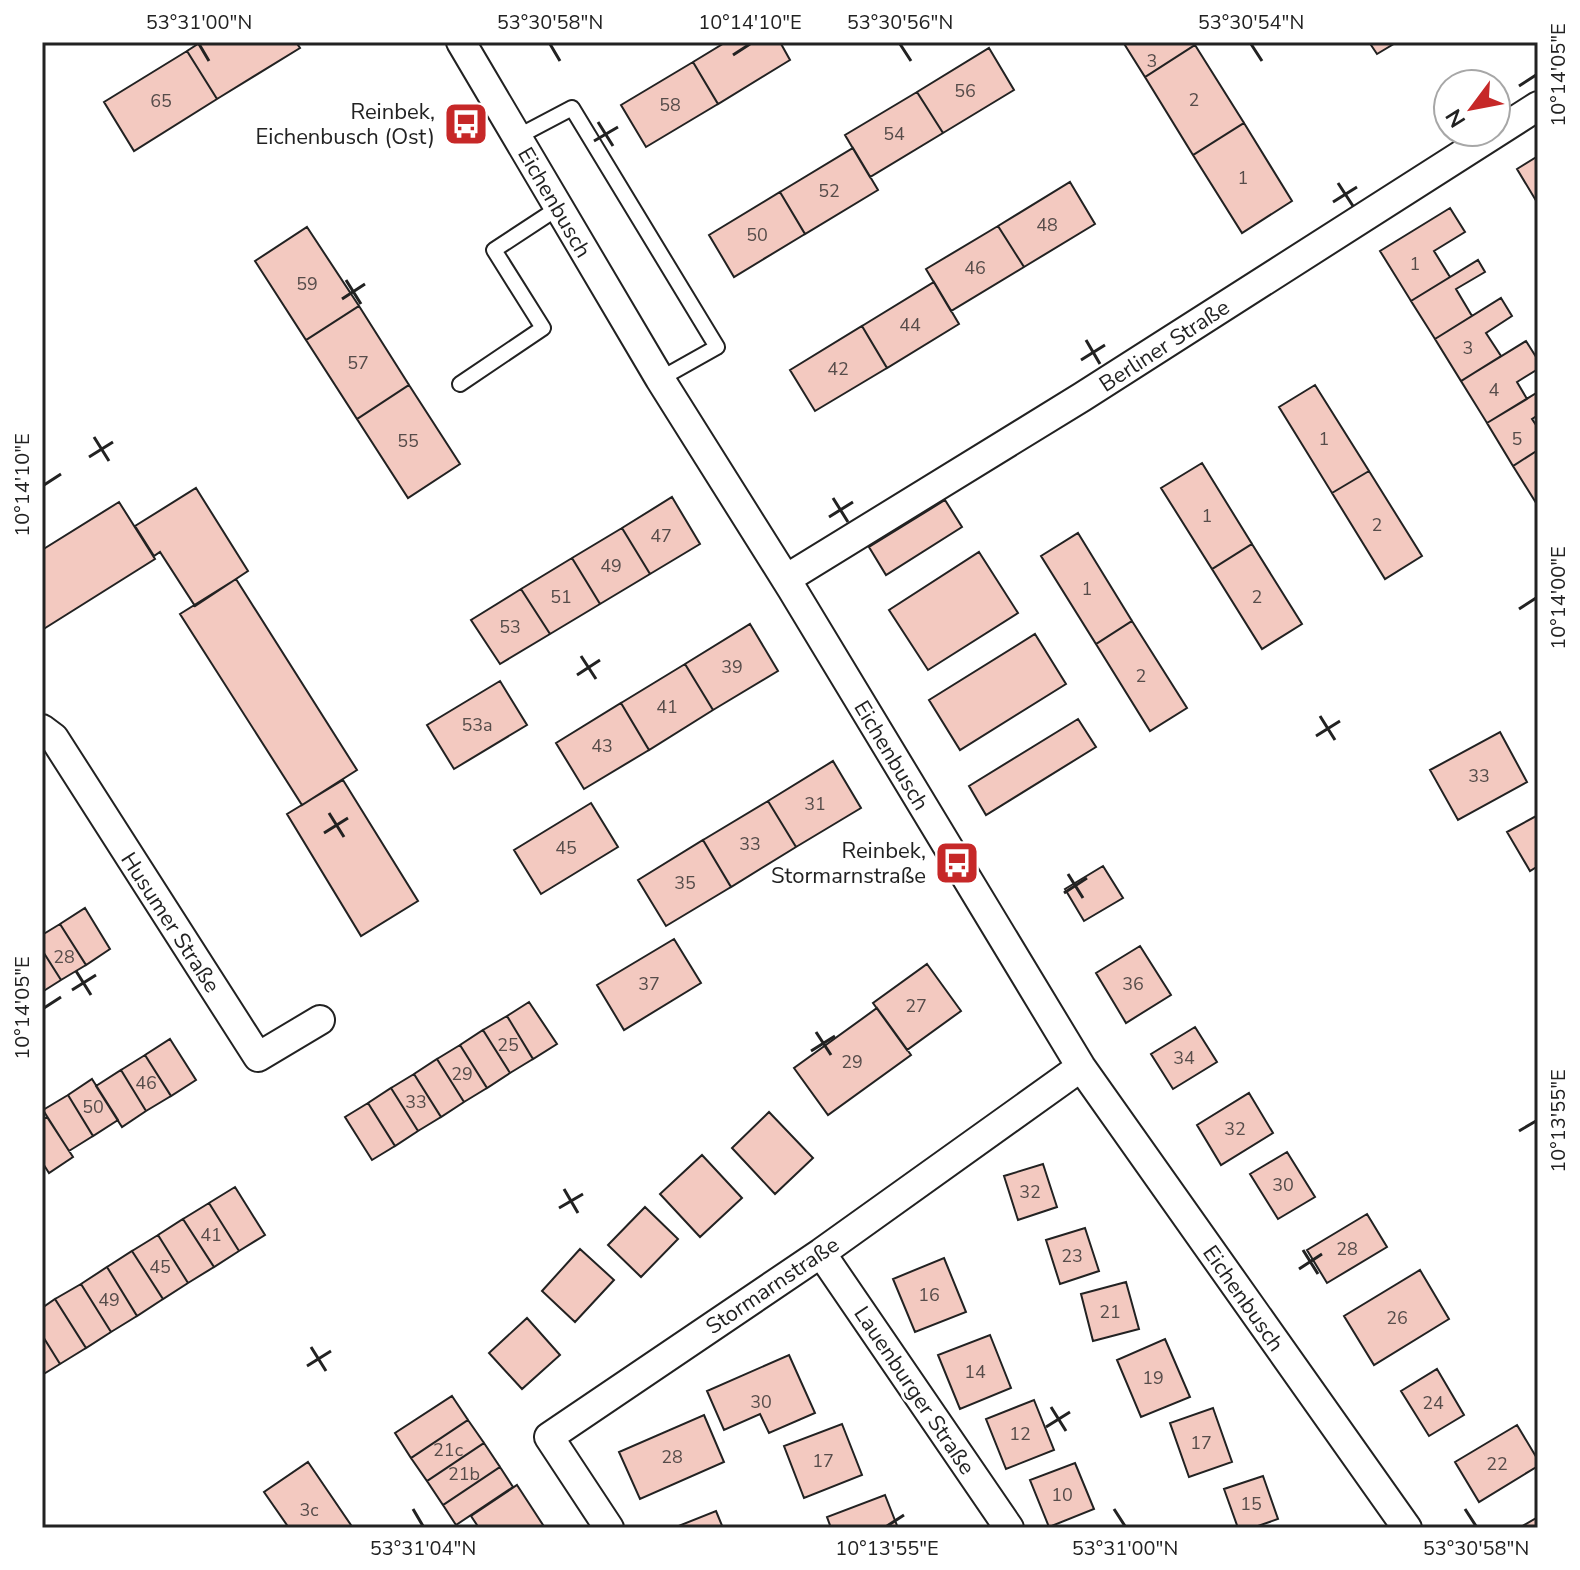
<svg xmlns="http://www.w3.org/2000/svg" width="1580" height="1570" font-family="'Nunito Sans',sans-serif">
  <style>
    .building { fill: #f3c9c0; stroke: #222; stroke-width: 2 }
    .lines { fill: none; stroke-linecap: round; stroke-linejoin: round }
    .lane-casing { stroke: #222; stroke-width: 18 }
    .street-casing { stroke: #222; stroke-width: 32 }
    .lane { stroke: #fff; stroke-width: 14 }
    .street { stroke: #fff; stroke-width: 28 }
    .ticks { fill: none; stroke: #222; stroke-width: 3 }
    .labels { text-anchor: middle; stroke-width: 6; stroke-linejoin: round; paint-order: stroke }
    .number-label { font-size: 18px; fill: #564c4a }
    .poi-label { font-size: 22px; fill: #222; stroke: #fff; text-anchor: end }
    .street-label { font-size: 22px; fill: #222; stroke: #fff }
    .neatline { fill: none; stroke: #222; stroke-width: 3 }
    .ticks-label { font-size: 20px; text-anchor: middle; fill: #222 }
  </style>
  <rect width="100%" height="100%" fill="#fff"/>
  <path class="building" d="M201 42H296L300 48 217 99 187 51Z
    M726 42H780L790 60 718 104 693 62Z
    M1123 42H1193L1195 45 1145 77Z
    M1369 42H1397L1377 54Z
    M1195 45 1244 123 1193 155 1145 77Z
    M989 48 1014 90 943 133 917 92Z
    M187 51 217 99 134 151 104 102Z
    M693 62 718 104 646 147 621 105Z
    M917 92 943 133 870 177 845 135Z
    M1244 123 1292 201 1242 233 1193 155Z
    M853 148 878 190 805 234 780 192Z
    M1538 156V204L1517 169Z
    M1070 182 1095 224 1024 267 998 226Z
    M780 192 805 234 734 277 709 235Z
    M1450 208 1465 232 1434 251 1450 277 1411 301 1380 251Z
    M998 226 1024 267 951 311 926 269Z
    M307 227 359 306 306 340 255 261Z
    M1478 260 1485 272 1456 289 1472 316 1435 339 1411 301Z
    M934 282 959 324 887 368 862 326Z
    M1501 298 1512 316 1486 333 1501 356 1461 381 1435 339Z
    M359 306 409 385 357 419 306 340Z
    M862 326 887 368 815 411 790 370Z
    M1526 341 1538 360V369L1517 382 1527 399 1487 423 1461 381Z
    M409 385 460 464 408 498 357 419Z
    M1315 385 1369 471 1332 493 1279 407Z
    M1538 392V415L1532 419 1538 428V450L1513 466 1487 423Z
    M1538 450V506L1513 466Z
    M1202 463 1252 544 1212 569 1161 488Z
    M1369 471 1422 556 1385 579 1332 493Z
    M196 488 248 571 195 606 160 552 154 556 135 526Z
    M672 497 700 544 650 574 622 528Z
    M945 500 962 527 886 575 869 547Z
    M119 502 155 559 42 630V550Z
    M622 528 650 574 600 604 572 558Z
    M1078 533 1132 621 1096 644 1041 556Z
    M1252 544 1302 624 1262 649 1212 569Z
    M979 552 1018 613 928 670 889 610Z
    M572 558 600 604 550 634 521 589Z
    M236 579 357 770 302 805 180 614Z
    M521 589 550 634 500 664 471 620Z
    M1132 621 1187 708 1150 731 1096 644Z
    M750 624 778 671 713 710 685 664Z
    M1035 634 1066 684 960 750 929 700Z
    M685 664 713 710 649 750 621 703Z
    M500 681 527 725 454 769 427 725Z
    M621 703 649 750 584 789 556 743Z
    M1078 719 1096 747 986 815 969 786Z
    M1500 732 1527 782 1458 820 1430 770Z
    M833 761 861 808 796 847 768 801Z
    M343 780 418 901 361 936 287 814Z
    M768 801 796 847 731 887 703 840Z
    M591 803 618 847 541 894 514 850Z
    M1538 815V866L1530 871 1507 832Z
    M703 840 731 887 666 926 638 880Z
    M1103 866 1123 898 1084 921 1065 889Z
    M85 908 110 949 86 965 60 924Z
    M60 924 86 965 61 980 42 950V935Z
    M674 939 701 983 624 1030 597 985Z
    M1140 946 1171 995 1126 1023 1096 973Z
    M42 950 61 980 42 992Z
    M927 964 961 1011 907 1050 873 1003Z
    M529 1002 557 1044 533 1059 507 1016Z
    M877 1008 911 1055 828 1115 794 1068Z
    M507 1016 533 1059 510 1073 483 1030Z
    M1195 1027 1217 1062 1173 1089 1151 1054Z
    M483 1030 510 1073 487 1088 460 1045Z
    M170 1039 196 1080 171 1096 145 1055Z
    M460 1045 487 1088 464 1102 437 1059Z
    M145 1055 171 1096 146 1111 121 1070Z
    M437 1059 464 1102 441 1117 414 1074Z
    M121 1070 146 1111 122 1127 96 1086Z
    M414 1074 441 1117 418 1131 391 1088Z
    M92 1079 118 1120 93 1136 68 1095Z
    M391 1088 418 1131 395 1146 368 1103Z
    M1249 1093 1273 1133 1221 1165 1197 1125Z
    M68 1095 93 1136 69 1151 43 1110Z
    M368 1103 395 1146 372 1160 345 1117Z
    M769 1112 813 1158 775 1194 732 1148Z
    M47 1117 73 1157 49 1173 42 1162V1120Z
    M1287 1152 1315 1197 1278 1219 1250 1174Z
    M702 1155 742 1198 700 1237 660 1194Z
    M1043 1164 1057 1207 1018 1220 1004 1176Z
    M235 1187 265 1235 239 1251 209 1203Z
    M209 1203 239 1251 214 1267 183 1219Z
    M645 1207 678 1239 641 1277 608 1245Z
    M1367 1214 1387 1247 1327 1283 1307 1250Z
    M183 1219 214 1267 188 1283 158 1235Z
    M1085 1228 1099 1271 1060 1284 1046 1240Z
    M158 1235 188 1283 163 1299 132 1251Z
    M580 1249 614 1280 575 1322 542 1291Z
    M132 1251 163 1299 137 1316 107 1267Z
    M944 1258 966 1312 915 1332 893 1279Z
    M107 1267 137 1316 111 1332 81 1284Z
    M1420 1270 1449 1319 1374 1365 1344 1316Z
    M1126 1282 1139 1329 1093 1341 1081 1294Z
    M81 1284 111 1332 86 1348 55 1299Z
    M55 1299 86 1348 60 1364 42 1335V1308Z
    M527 1318 560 1355 522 1389 489 1353Z
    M42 1335 60 1364 42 1375Z
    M990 1335 1011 1388 960 1409 938 1355Z
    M1165 1339 1190 1397 1141 1417 1117 1360Z
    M789 1355 815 1413 769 1433 760 1414 724 1430 707 1391Z
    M1437 1369 1464 1415 1429 1436 1401 1391Z
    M452 1396 468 1420 411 1458 395 1433Z
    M1034 1400 1054 1450 1006 1469 986 1419Z
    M1213 1408 1232 1462 1189 1477 1170 1423Z
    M704 1415 724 1462 640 1499 619 1452Z
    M468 1420 484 1443 427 1481 411 1458Z
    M842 1424 862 1475 804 1498 784 1446Z
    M1517 1425 1538 1460V1466L1479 1502 1455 1462Z
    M484 1443 500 1467 443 1505 427 1481Z
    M308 1462 353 1528H289L264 1492Z
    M1075 1463 1094 1509 1049 1527 1030 1480Z
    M500 1467 513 1487 456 1525 443 1505Z
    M1263 1476 1278 1519 1252 1528H1238L1224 1489Z
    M517 1485 545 1528H479L471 1516Z
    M885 1495 898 1528H831L827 1517Z
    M716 1511 723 1528H677L676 1527Z
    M1538 1517V1528H1519Z"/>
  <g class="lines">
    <g class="lane-casing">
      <path id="lane" d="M517 137 572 108 717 347 660 379
        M460 384 543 328 494 250 558 208"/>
    </g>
    <g class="street-casing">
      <path id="street" d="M461 42 660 379 792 589 1081 1067 1407 1528
        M786 579 1082 397 1538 106
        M42 729 54 738 258 1057 320 1020
        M821 1253 1009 1528
        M609 1528 549 1437 821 1253 1081 1067"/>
    </g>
    <use href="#lane" class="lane"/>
    <use href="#street" class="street"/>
  </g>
  <path class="ticks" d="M199 44 209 61M550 44 560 61M900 44 911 61M1251 44 1262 61M733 55 750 44M1519 86 1536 75M598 122 613 146M594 141 618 127M1338 183 1353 206M1333 202 1357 187M346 280 361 304M342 299 365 284M1086 340 1100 364M1081 360 1105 345M94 437 109 461M89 457 113 442M44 485 61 474M833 498 848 522M829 517 853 502M1519 609 1536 598M581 656 596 679M577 675 600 660M1320 716 1335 740M1316 736 1340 721M329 813 344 837M324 833 348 818M1068 874 1083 898M1064 893 1087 878M76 971 91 995M72 990 96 975M44 1008 61 997M816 1032 831 1055M811 1051 835 1036M1519 1131 1536 1121M564 1189 578 1213M559 1208 583 1194M1303 1250 1318 1274M1299 1269 1322 1254M311 1347 326 1371M307 1366 331 1351M1051 1407 1066 1431M1046 1427 1070 1412M413 1509 423 1526M1114 1509 1125 1526M1465 1509 1476 1526M887 1526 904 1515"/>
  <defs>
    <g id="bus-square" transform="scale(2.3)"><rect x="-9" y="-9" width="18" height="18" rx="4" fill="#c62828" stroke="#fff"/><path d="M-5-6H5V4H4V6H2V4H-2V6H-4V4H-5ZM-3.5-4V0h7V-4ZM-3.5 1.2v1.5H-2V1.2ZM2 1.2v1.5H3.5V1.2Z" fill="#fff"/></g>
  </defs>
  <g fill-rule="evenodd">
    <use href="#bus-square" x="466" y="124"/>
    <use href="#bus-square" x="957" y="863"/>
  </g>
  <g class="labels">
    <g class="number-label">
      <text x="1152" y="67">3</text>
      <text x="965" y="97">56</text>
      <text x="1194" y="106">2</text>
      <text x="161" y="107">65</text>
      <text x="670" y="111">58</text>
      <text x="894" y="140">54</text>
      <text x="1243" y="184">1</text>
      <text x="829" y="197">52</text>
      <text x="1047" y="231">48</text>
      <text x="757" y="241">50</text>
      <text x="1415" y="270">1</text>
      <text x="975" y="274">46</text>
      <text x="307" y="290">59</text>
      <text x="910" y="331">44</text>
      <text x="1468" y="354">3</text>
      <text x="358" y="369">57</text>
      <text x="838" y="375">42</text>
      <text x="1494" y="396">4</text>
      <text x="1324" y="445">1</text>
      <text x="1517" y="445">5</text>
      <text x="408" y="447">55</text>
      <text x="1207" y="522">1</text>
      <text x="1377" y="531">2</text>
      <text x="661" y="542">47</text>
      <text x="611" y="572">49</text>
      <text x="1087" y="595">1</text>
      <text x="561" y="603">51</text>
      <text x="1257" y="603">2</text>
      <text x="510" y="633">53</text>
      <text x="732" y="673">39</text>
      <text x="1141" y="682">2</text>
      <text x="667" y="713">41</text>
      <text x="477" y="731">53a</text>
      <text x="602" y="752">43</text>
      <text x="1479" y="782">33</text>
      <text x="815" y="810">31</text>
      <text x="750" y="850">33</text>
      <text x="566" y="854">45</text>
      <text x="685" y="889">35</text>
      <text x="64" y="963">28</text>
      <text x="649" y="990">37</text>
      <text x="1133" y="990">36</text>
      <text x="916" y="1012">27</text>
      <text x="508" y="1051">25</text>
      <text x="1184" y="1064">34</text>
      <text x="852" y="1068">29</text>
      <text x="462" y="1080">29</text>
      <text x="146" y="1089">46</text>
      <text x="416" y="1108">33</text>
      <text x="93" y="1113">50</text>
      <text x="1235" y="1135">32</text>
      <text x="1283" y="1191">30</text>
      <text x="1030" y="1198">32</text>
      <text x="211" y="1241">41</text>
      <text x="1347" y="1255">28</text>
      <text x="1072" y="1262">23</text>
      <text x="160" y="1273">45</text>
      <text x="929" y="1301">16</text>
      <text x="109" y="1306">49</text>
      <text x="1110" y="1318">21</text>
      <text x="1397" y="1324">26</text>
      <text x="975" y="1378">14</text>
      <text x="1153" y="1384">19</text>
      <text x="761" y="1408">30</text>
      <text x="1433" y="1409">24</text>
      <text x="1020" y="1440">12</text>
      <text x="1201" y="1449">17</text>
      <text x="448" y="1456">21c</text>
      <text x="672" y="1463">28</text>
      <text x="823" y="1467">17</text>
      <text x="1497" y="1470">22</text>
      <text x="464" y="1480">21b</text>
      <text x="1062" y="1501">10</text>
      <text x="1251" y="1510">15</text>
      <text x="309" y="1516">3c</text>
    </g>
    <g class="poi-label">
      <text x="435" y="119">Reinbek,<tspan x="435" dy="25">Eichenbusch (Ost)</tspan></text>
      <text x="926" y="858">Reinbek,<tspan x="926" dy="25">Stormarnstraße</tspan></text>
    </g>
    <g class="street-label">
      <text transform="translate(555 202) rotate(60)" y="8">Eichenbusch</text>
      <text transform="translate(1164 345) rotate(-33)" y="8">Berliner Straße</text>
      <text transform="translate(892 755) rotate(59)" y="8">Eichenbusch</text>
      <text transform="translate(171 922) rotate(57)" y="8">Husumer Straße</text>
      <text transform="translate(772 1285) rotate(-34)" y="8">Stormarnstraße</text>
      <text transform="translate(1244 1298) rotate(55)" y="8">Eichenbusch</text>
      <text transform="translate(915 1390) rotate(56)" y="8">Lauenburger Straße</text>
    </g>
  </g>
  <rect width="1580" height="1570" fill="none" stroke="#ffffff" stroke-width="88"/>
  <g transform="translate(1472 108) rotate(238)"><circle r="38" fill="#ffffff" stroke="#a7a7a7" stroke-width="2"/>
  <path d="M0-6L14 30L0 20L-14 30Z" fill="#c62828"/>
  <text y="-12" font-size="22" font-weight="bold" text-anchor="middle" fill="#222222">N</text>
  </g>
  <rect x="44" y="44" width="1492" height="1482" class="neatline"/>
  <g class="ticks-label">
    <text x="199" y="29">53°31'00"N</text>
    <text x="550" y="29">53°30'58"N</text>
    <text x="750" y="29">10°14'10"E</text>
    <text x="900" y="29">53°30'56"N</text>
    <text x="1251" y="29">53°30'54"N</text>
    <text transform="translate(1558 75) rotate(-90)" y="7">10°14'05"E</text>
    <text transform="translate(22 485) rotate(-90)" y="7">10°14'10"E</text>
    <text transform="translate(1558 598) rotate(-90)" y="7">10°14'00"E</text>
    <text transform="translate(22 1008) rotate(-90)" y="7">10°14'05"E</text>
    <text transform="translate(1558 1121) rotate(-90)" y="7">10°13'55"E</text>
    <text x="423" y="1555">53°31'04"N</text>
    <text x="887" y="1555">10°13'55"E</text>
    <text x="1125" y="1555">53°31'00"N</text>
    <text x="1476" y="1555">53°30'58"N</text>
  </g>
</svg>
